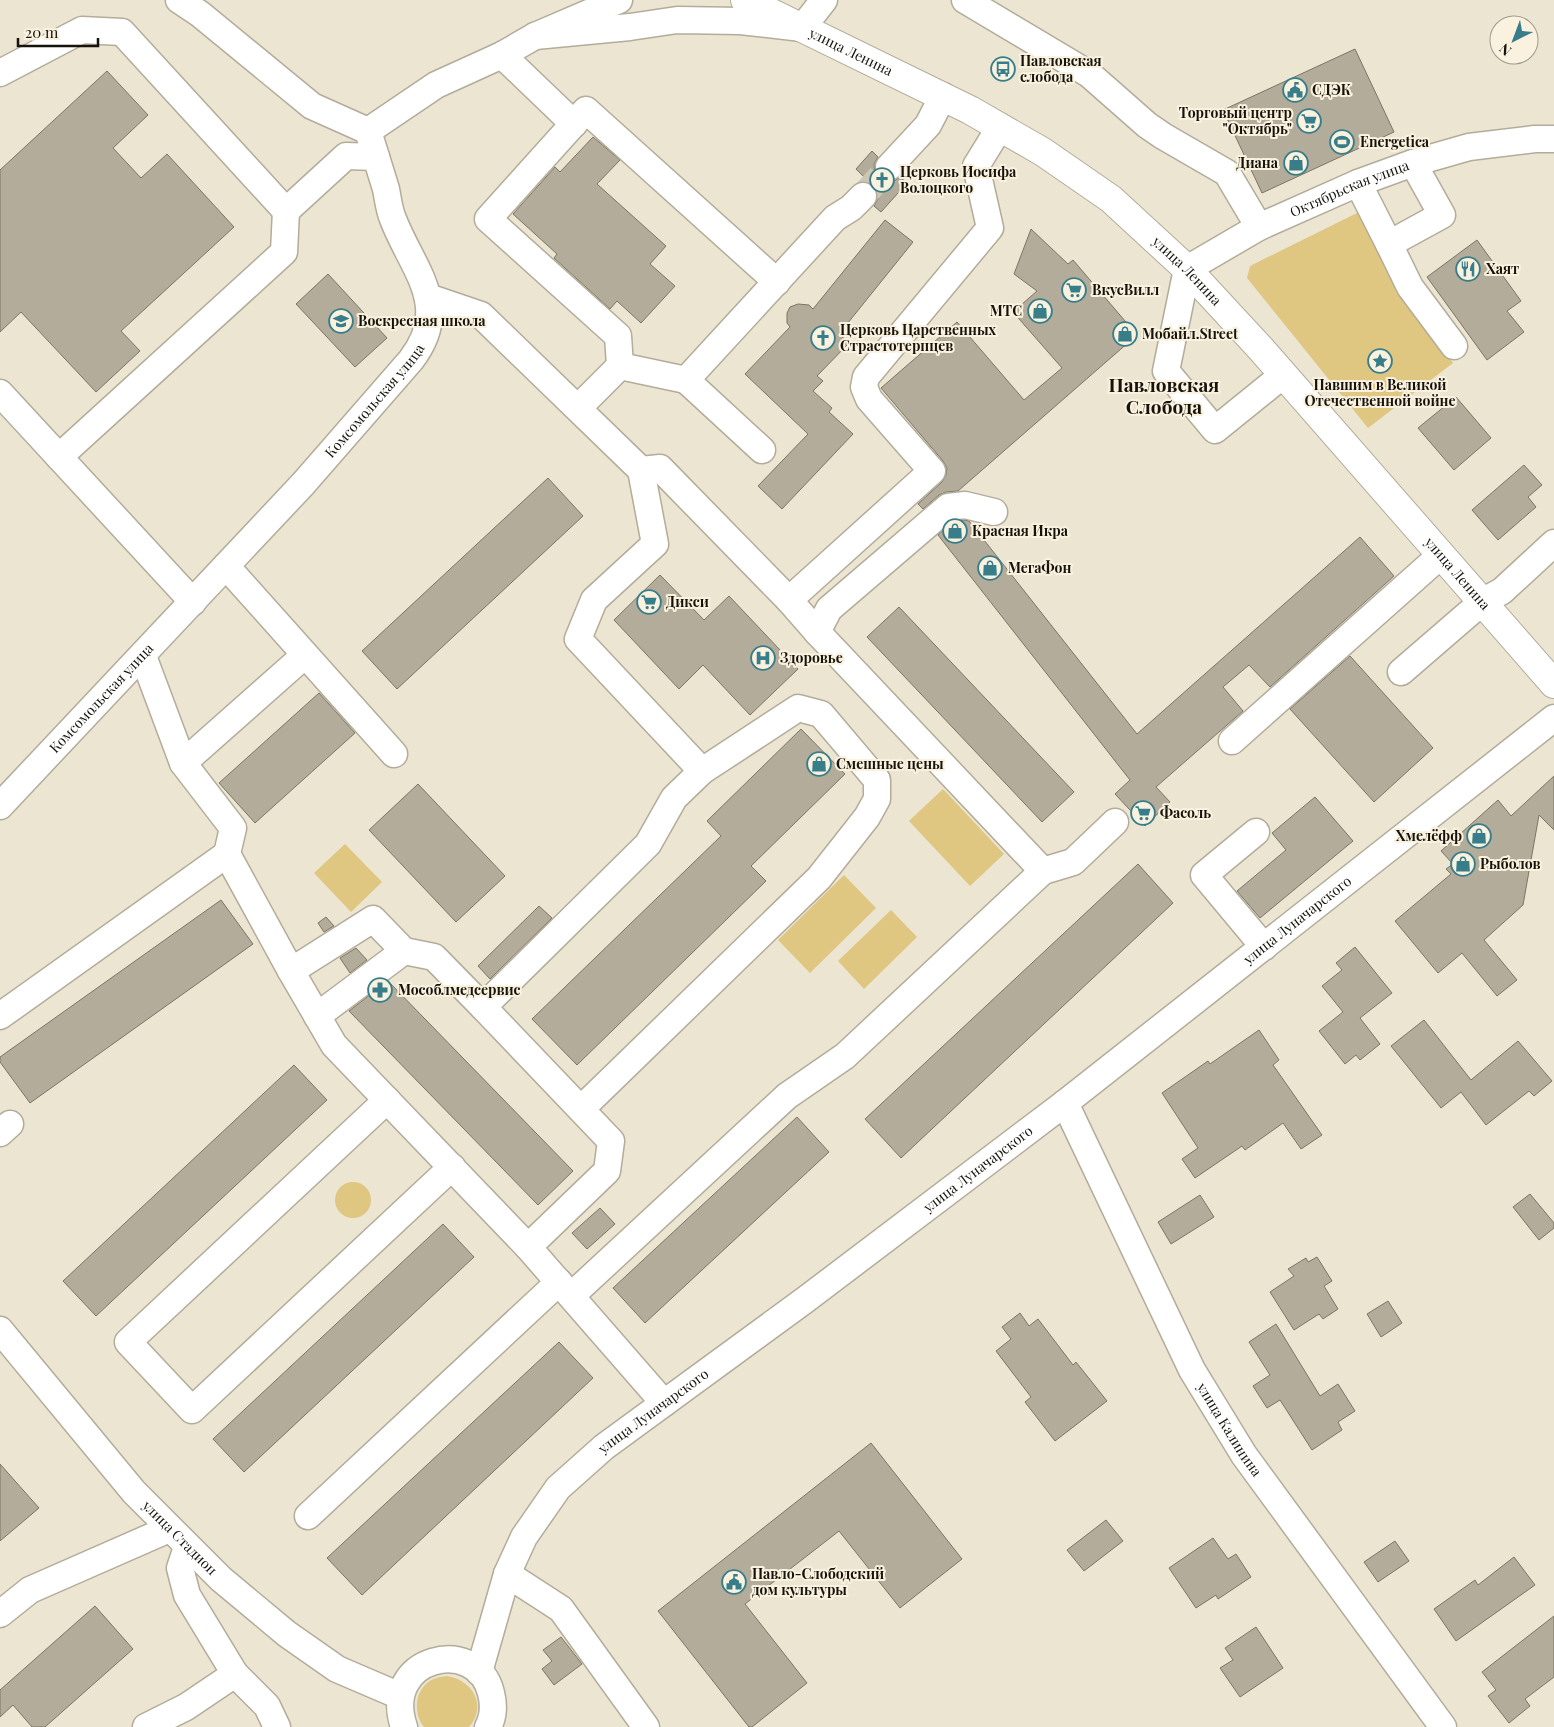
<svg xmlns="http://www.w3.org/2000/svg" width="1554" height="1727" font-family="'Playfair Display',serif">
  <style>
    .green { fill: #dfc681 }
    .building { fill: #b3ac9a; stroke: #7c7564 }
    .lines { fill: none; stroke-linecap: round; stroke-linejoin: round }
    .minor-tunnel { stroke: #ccc6b4; stroke-width: 26; stroke-dasharray: 26 13; stroke-linecap: butt }
    .minor-casing { stroke: #b3ac9a; stroke-width: 29 }
    .major-casing { stroke: #b3ac9a; stroke-width: 30 }
    .minor { stroke: #fff; stroke-width: 26 }
    .major { stroke: #fff; stroke-width: 28 }
    .labels { text-anchor: middle; stroke-width: 4; stroke-linejoin: round; paint-order: stroke }
    .street-label { font-size: 14px; fill: #15130c; stroke: #faf2df }
    .poi-label { font-size: 14px; font-weight: bold; fill: #15130c; stroke: #faf2df; text-anchor: start }
    .district-label { font-size: 19px; font-weight: bold; fill: #15130c; stroke: #faf2df }
  </style>
  <rect width="100%" height="100%" fill="#ece5d2"/>
  <path class="green" d="M1359 212 1394 283 1453 363 1368 428 1247 278 1250 266Z
    M943 789 1004 854 970 886 909 821Z
    M345 844 382 882 351 912 314 873Z
    M844 875 876 908 810 973 778 940Z
    M891 910 917 937 864 989 838 961Z
    M335 1200a18 18 0 1 1 36 0a18 18 0 1 1-36 0Z
    M447 1676C472 1680 488 1705 469 1727H424C414 1715 414 1694 427 1683 433 1678 440 1677 447 1676Z"/>
  <path class="building" d="M1355 49 1394 132 1262 193 1223 110Z
    M107 71 148 115 113 148 141 178 167 154 234 227 121 331 140 351 96 392 21 312 0 332V170Z
    M593 137 620 160 597 184 666 246 650 264 675 286 641 323 617 301 610 309 554 258 557 254 513 214 555 167 560 172Z
    M872 151 878 157 874 164 875 172 878 178 886 182 894 181 900 177 907 183 881 212 874 206 878 199V193L874 186 867 182 860 181 864 177 856 169Z
    M885 220 913 242 839 334 849 343 817 376 823 381 813 391 832 408 829 412 853 434 782 509 758 486 808 434 745 374 790 327 787 323V313L790 307 798 304 809 305 813 309Z
    M1031 229 1068 264 1073 260 1137 335 958 491 946 492 939 495 923 509 918 504 942 482 946 475 947 468 943 461 881 388 957 322 1024 400 1062 368 1013 312 1037 291 1014 274Z
    M1477 240 1521 301 1507 311 1524 332 1487 360 1427 277Z
    M328 274 387 338 355 367 296 304Z
    M1456 397 1491 438 1454 470 1418 428Z
    M1524 465 1542 485 1528 497 1536 507 1498 540 1472 510Z
    M548 478 583 516 397 689 362 651Z
    M964 520 969 521 1137 734 1360 537 1394 576 1270 687 1249 665 1223 687 1243 711 1156 787 1170 802 1145 826 1115 794 1130 780 938 535 954 521Z
    M660 575 704 620 729 596 798 669 750 715 703 665 679 689 614 620Z
    M899 607 1074 792 1042 822 867 637Z
    M1350 656 1433 748 1374 802 1290 709Z
    M319 693 355 733 255 823 219 783Z
    M801 729 845 774 751 866 766 881 577 1065 532 1019 721 836 707 821Z
    M1554 776V830L1539 815 1523 905 1484 940 1517 980 1497 996 1462 953 1438 973 1395 921 1451 874 1446 869 1453 864 1441 851 1498 800 1511 816Z
    M418 784 505 876 456 922 369 830Z
    M1315 797 1353 841 1260 918 1237 891 1286 850 1272 833Z
    M1138 864 1173 903 901 1158 865 1119Z
    M221 900 253 944 30 1103 0 1062V1057Z
    M539 906 552 918 490 979 478 966Z
    M326 917 334 926 324 932 318 923Z
    M1355 947 1392 993 1360 1018 1380 1044 1360 1060 1356 1055 1345 1064 1319 1031 1343 1012 1322 986 1342 970 1336 963Z
    M356 948 367 960 350 973 340 958Z
    M388 981 573 1171 538 1205 349 1011Z
    M1424 1020 1471 1080 1518 1041 1552 1081 1534 1096 1529 1091 1486 1125 1461 1092 1441 1108 1391 1046Z
    M1259 1030 1279 1060 1273 1065 1322 1135 1301 1149 1283 1123 1245 1150 1242 1146 1195 1178 1182 1159 1198 1148 1162 1093 1208 1061 1210 1064Z
    M294 1065 327 1100 96 1316 63 1281Z
    M797 1117 829 1152 645 1323 613 1288Z
    M1530 1194 1554 1223V1228L1539 1240 1513 1207Z
    M1200 1195 1214 1217 1171 1244 1158 1222Z
    M600 1208 615 1224 587 1249 572 1233Z
    M443 1224 474 1257 244 1472 213 1439Z
    M1317 1257 1332 1281 1324 1286 1338 1309 1323 1319 1319 1314 1294 1330 1270 1292 1294 1276 1288 1269 1306 1258 1308 1262Z
    M1388 1301 1402 1323 1381 1337 1367 1314Z
    M1020 1313 1029 1326 1038 1319 1073 1365 1076 1362 1107 1401 1055 1441 1025 1402 1031 1397 996 1351 1011 1339 1002 1327Z
    M1276 1324 1320 1396 1338 1384 1355 1411 1338 1422 1342 1430 1312 1450 1280 1400 1267 1408 1253 1386 1270 1375 1249 1342Z
    M559 1342 593 1378 362 1595 327 1558Z
    M871 1443 962 1559 900 1608 839 1531 745 1604 807 1683 752 1727H749L658 1611Z
    M0 1464 39 1508 0 1541Z
    M1106 1520 1123 1541 1084 1571 1067 1550Z
    M1213 1538 1228 1559 1236 1554 1251 1577 1218 1599 1216 1595 1196 1608 1169 1568Z
    M1395 1541 1409 1561 1378 1582 1364 1562Z
    M1514 1557 1535 1585 1456 1641 1434 1609 1475 1580 1478 1585Z
    M95 1606 133 1649 45 1727H32L13 1705 0 1717V1690Z
    M1554 1616V1677L1525 1699 1530 1706 1509 1723 1488 1696 1496 1690 1482 1672Z
    M1256 1627 1283 1668 1240 1697 1220 1668 1233 1660 1225 1648Z
    M561 1637 582 1664 554 1685 542 1669 552 1661 543 1650Z"/>
  <g class="lines">
    <path class="minor-tunnel" d="M863 196 889 167"/>
    <g class="minor-casing">
      <g id="minor">
        <path d="M179 0 200 14 312 106 368 131"/>
        <path d="M965 0 1089 74 1147 125 1163 136 1227 173 1259 227"/>
        <path d="M535 36 630 27 677 20 740 21 802 28 824 0"/>
        <path d="M502 55 574 124"/>
        <path d="M0 73 82 30 122 32 286 211 346 156 376 157"/>
        <path d="M368 131 436 85 502 55 535 36 619 0"/>
        <path d="M889 167 928 125 943 96"/>
        <path d="M1358 183 1389 244 1442 215 1413 163"/>
        <path d="M1389 244 1410 287 1454 346"/>
        <path d="M428 297 481 315 641 470 655 544 594 600 578 639 702 771"/>
        <path d="M620 366 618 336 488 219 586 110 777 282"/>
        <path id="s1" d="M1283 375 1215 430 1166 371 1187 269 1259 227 1358 183 1413 163 1469 147 1535 139H1554"/>
        <path d="M0 393 193 602"/>
        <path d="M578 408 620 366 686 380"/>
        <path d="M762 450 686 380 835 218 851 208 863 196"/>
        <path d="M59 457 284 252 286 211"/>
        <path d="M641 470 660 468 789 600"/>
        <path d="M226 566 394 754"/>
        <path d="M817 632 829 609 948 507 965 505 994 512"/>
        <path d="M143 656 183 763 233 828 227 854 291 971 334 1045 528 1247 664 1403"/>
        <path d="M1401 672 1482 602 1502 591 1554 543"/>
        <path d="M1232 741 1441 555"/>
        <path d="M183 763 305 655"/>
        <path id="s2" d="M0 806 303 484 411 360C453 306 412 269 393 219 389 210 388 199 386 189 380 170 374 150 368 131"/>
        <path d="M1256 832 1204 875 1264 947"/>
        <path d="M1043 871 1073 862 1115 822"/>
        <path d="M291 971 373 919 404 951"/>
        <path d="M0 1016 227 854"/>
        <path d="M317 1016 404 951 434 957 483 1007"/>
        <path d="M387 1100 128 1342 192 1410 452 1167"/>
        <path id="s3" d="M1065 1103 1192 1370 1244 1455 1443 1727"/>
        <path d="M0 1133 10 1124"/>
        <path d="M528 1247 607 1171 611 1141 483 1007 648 844 674 798 702 771 798 708 821 714 877 780V799L867 817 819 878 581 1109"/>
        <path d="M571 1296 787 1096 845 1056 1043 871 817 632 789 600 932 471 869 399 864 387 866 377 990 228 976 166 1000 127"/>
        <path id="s4" d="M0 1330 134 1492 221 1579 287 1634 337 1669 400 1696"/>
        <path d="M308 1516 559 1282"/>
        <path d="M507 1574 561 1609 646 1727"/>
        <path d="M0 1614 30 1590 169 1529"/>
        <path id="s5" d="M479 1672 507 1574 524 1537 558 1488 604 1447 805 1300 1065 1103 1554 718"/>
        <path d="M235 1674 267 1706 277 1727"/>
        <path d="M146 1727 186 1707 235 1674 187 1595 180 1568 187 1547"/>
        <path d="M404 1727C380 1656 477 1635 491 1693 494 1705 494 1716 488 1727"/>
      </g>
    </g>
    <g class="major-casing">
      <g id="major">
        <path id="s6" d="M745 0 970 110 1043 152 1111 199 1187 269 1261 349 1554 684"/>
      </g>
    </g>
    <use href="#minor" class="minor"/>
    <use href="#major" class="major"/>
  </g>
  <defs>
    <g id="bus-ring" transform="scale(1.25)"><circle r="9.5" fill="#faf2df" stroke="#387e8a" stroke-width="1.5"/><path d="M-5-6H5V4H4V6H2V4H-2V6H-4V4H-5ZM-3.5-4V0h7V-4ZM-3.5 1.2v1.5H-2V1.2ZM2 1.2v1.5H3.5V1.2Z" fill="#387e8a"/></g>
    <g id="civic-ring" transform="scale(1.25)"><circle r="9.5" fill="#faf2df" stroke="#387e8a" stroke-width="1.5"/><path d="M-.6-6.5H3V-4.5H.6V-3L4-1V1h2V6H-6V1h2V-1L-.6-3ZM-1.2 2.5V6h2.4V2.5Z" fill="#387e8a"/></g>
    <g id="supermarket-ring" transform="scale(1.25)"><circle r="9.5" fill="#faf2df" stroke="#387e8a" stroke-width="1.5"/><path d="M-6-5.5h2.5l.6 2H6L4.5 2H-2.5L-4.4-4H-6ZM-1.5 3.2a1.3 1.3 0 1 0 .1 0ZM3 3.2a1.3 1.3 0 1 0 .1 0Z" fill="#387e8a"/></g>
    <g id="stadium-ring" transform="scale(1.25)"><circle r="9.5" fill="#faf2df" stroke="#387e8a" stroke-width="1.5"/><path d="M0-5a6.5 5 0 1 0 0 10a6.5 5 0 1 0 0-10ZM-3.5-1.8h7v3.6h-7Z" fill="#387e8a"/></g>
    <g id="shop-ring" transform="scale(1.25)"><circle r="9.5" fill="#faf2df" stroke="#387e8a" stroke-width="1.5"/><path d="M-5-2.5h2.3a2.7 3.5 0 0 1 5.4 0H5L5.5 6h-11ZM-1.5-2.5h3a1.5 2.3 0 0 0-3 0Z" fill="#387e8a"/></g>
    <g id="church-ring" transform="scale(1.25)"><circle r="9.5" fill="#faf2df" stroke="#387e8a" stroke-width="1.5"/><path d="M-1.2-6h2.4v3.5h3.3v2.4h-3.3V6h-2.4V-.1h-3.3v-2.4h3.3Z" fill="#387e8a"/></g>
    <g id="restaurant-ring" transform="scale(1.25)"><circle r="9.5" fill="#faf2df" stroke="#387e8a" stroke-width="1.5"/><path d="M-5-6h1v4h1v-4h1v4h1v-4h1v5L-1.5 .5V6h-2V.5L-5-1ZM5-6V6H3V1.5H1.5Q1.5-4 5-6Z" fill="#387e8a"/></g>
    <g id="school-ring" transform="scale(1.25)"><circle r="9.5" fill="#faf2df" stroke="#387e8a" stroke-width="1.5"/><path d="M0-5L7-2L0 1L-7-2ZM-4 1L0 2.5L4 1V4Q0 6-4 4Z" fill="#387e8a"/></g>
    <g id="sight-ring" transform="scale(1.25)"><circle r="9.5" fill="#faf2df" stroke="#387e8a" stroke-width="1.5"/><path d="M0-6L1.8-2.2L6-1.7L2.9 1.2L3.7 5.4L0 3.3L-3.7 5.4L-2.9 1.2L-6-1.7L-1.8-2.2Z" fill="#387e8a"/></g>
    <g id="hospital-ring" transform="scale(1.25)"><circle r="9.5" fill="#faf2df" stroke="#387e8a" stroke-width="1.5"/><path d="M-5-5h3v3.5h4V-5h3V5h-3V1.5h-4V5h-3Z" fill="#387e8a"/></g>
    <g id="pharmacy-ring" transform="scale(1.25)"><circle r="9.5" fill="#faf2df" stroke="#387e8a" stroke-width="1.5"/><path d="M-2-6h4v4h4v4h-4v4h-4v-4h-4v-4h4Z" fill="#387e8a"/></g>
  </defs>
  <g fill-rule="evenodd">
    <use href="#bus-ring" x="1003" y="69"/>
    <use href="#civic-ring" x="1295" y="90"/>
    <use href="#supermarket-ring" x="1309" y="121"/>
    <use href="#stadium-ring" x="1342" y="142"/>
    <use href="#shop-ring" x="1296" y="163"/>
    <use href="#church-ring" x="882" y="180"/>
    <use href="#restaurant-ring" x="1468" y="269"/>
    <use href="#supermarket-ring" x="1074" y="290"/>
    <use href="#shop-ring" x="1040" y="311"/>
    <use href="#school-ring" x="341" y="321"/>
    <use href="#shop-ring" x="1125" y="334"/>
    <use href="#church-ring" x="823" y="338"/>
    <use href="#sight-ring" x="1380" y="361"/>
    <use href="#shop-ring" x="955" y="531"/>
    <use href="#shop-ring" x="990" y="568"/>
    <use href="#supermarket-ring" x="649" y="602"/>
    <use href="#hospital-ring" x="763" y="658"/>
    <use href="#shop-ring" x="819" y="764"/>
    <use href="#supermarket-ring" x="1143" y="813"/>
    <use href="#shop-ring" x="1479" y="836"/>
    <use href="#shop-ring" x="1463" y="864"/>
    <use href="#pharmacy-ring" x="380" y="990"/>
    <use href="#civic-ring" x="734" y="1582"/>
  </g>
  <g class="labels">
    <g class="street-label">
      <text dy="5" stroke="none"><textPath href="#s6" startOffset="118">улица Ленина</textPath></text>
      <text dy="5" stroke="none"><textPath href="#s1" startOffset="450">Октябрьская улица</textPath></text>
      <text dy="5" stroke="none"><textPath href="#s6" startOffset="522">улица Ленина</textPath></text>
      <text dy="5" stroke="none"><textPath href="#s2" startOffset="552">Комсомольская улица</textPath></text>
      <text dy="5" stroke="none"><textPath href="#s6" startOffset="928">улица Ленина</textPath></text>
      <text dy="5" stroke="none"><textPath href="#s2" startOffset="148">Комсомольская улица</textPath></text>
      <text dy="5" stroke="none"><textPath href="#s5" startOffset="1135">улица Луначарского</textPath></text>
      <text dy="5" stroke="none"><textPath href="#s5" startOffset="730">улица Луначарского</textPath></text>
      <text dy="5" stroke="none"><textPath href="#s5" startOffset="325">улица Луначарского</textPath></text>
      <text dy="5" stroke="none"><textPath href="#s3" startOffset="366">улица Калинина</textPath></text>
      <text dy="5" stroke="none"><textPath href="#s4" startOffset="275">улица Стадион</textPath></text>
    </g>
    <g class="poi-label">
      <text x="1020" y="66">Павловская<tspan x="1020" dy="16">слобода</tspan></text>
      <text x="1312" y="95">СДЭК</text>
      <text x="1292" y="118" text-anchor="end">Торговый центр<tspan x="1292" dy="16">"Октябрь"</tspan></text>
      <text x="1360" y="147">Energetica</text>
      <text x="1278" y="168" text-anchor="end">Диана</text>
      <text x="900" y="177">Церковь Иосифа<tspan x="900" dy="16">Волоцкого</tspan></text>
      <text x="1486" y="274">Хаят</text>
      <text x="1092" y="295">ВкусВилл</text>
      <text x="1022" y="316" text-anchor="end">МТС</text>
      <text x="358" y="326">Воскресная школа</text>
      <text x="840" y="335">Церковь Царственных<tspan x="840" dy="16">Страстотерпцев</tspan></text>
      <text x="1142" y="339">Мобайл.Street</text>
      <text x="1380" y="390" text-anchor="middle">Павшим в Великой<tspan x="1380" dy="16">Отечественной войне</tspan></text>
      <text x="972" y="536">Красная Икра</text>
      <text x="1008" y="573">МегаФон</text>
      <text x="666" y="607">Дикси</text>
      <text x="780" y="663">Здоровье</text>
      <text x="836" y="769">Смешные цены</text>
      <text x="1160" y="818">Фасоль</text>
      <text x="1462" y="841" text-anchor="end">Хмелёфф</text>
      <text x="1480" y="869">Рыболов</text>
      <text x="398" y="995">Мособлмедсервис</text>
      <text x="752" y="1579">Павло-Слободский<tspan x="752" dy="16">дом культуры</tspan></text>
    </g>
    <g class="district-label">
      <text x="1164" y="392">Павловская<tspan x="1164" dy="22">Слобода</tspan></text>
    </g>
  </g>
  <g transform="translate(1514 40) rotate(222)"><circle r="24" fill="#faf2df" stroke="#9e998b"/>
  <path d="M0-4L9 19L0 12L-9 19Z" fill="#387e8a"/>
  <text y="-8" font-size="14" font-weight="bold" text-anchor="middle" fill="#15130c">N</text>
  </g>
  <path d="M18 38v8h80v-8" fill="none" stroke="#15130c" stroke-width="2.5"/>
  <text x="25" y="38" font-size="15" fill="#15130c" stroke="#faf2df" stroke-width="4" paint-order="stroke">20 m</text>
</svg>
